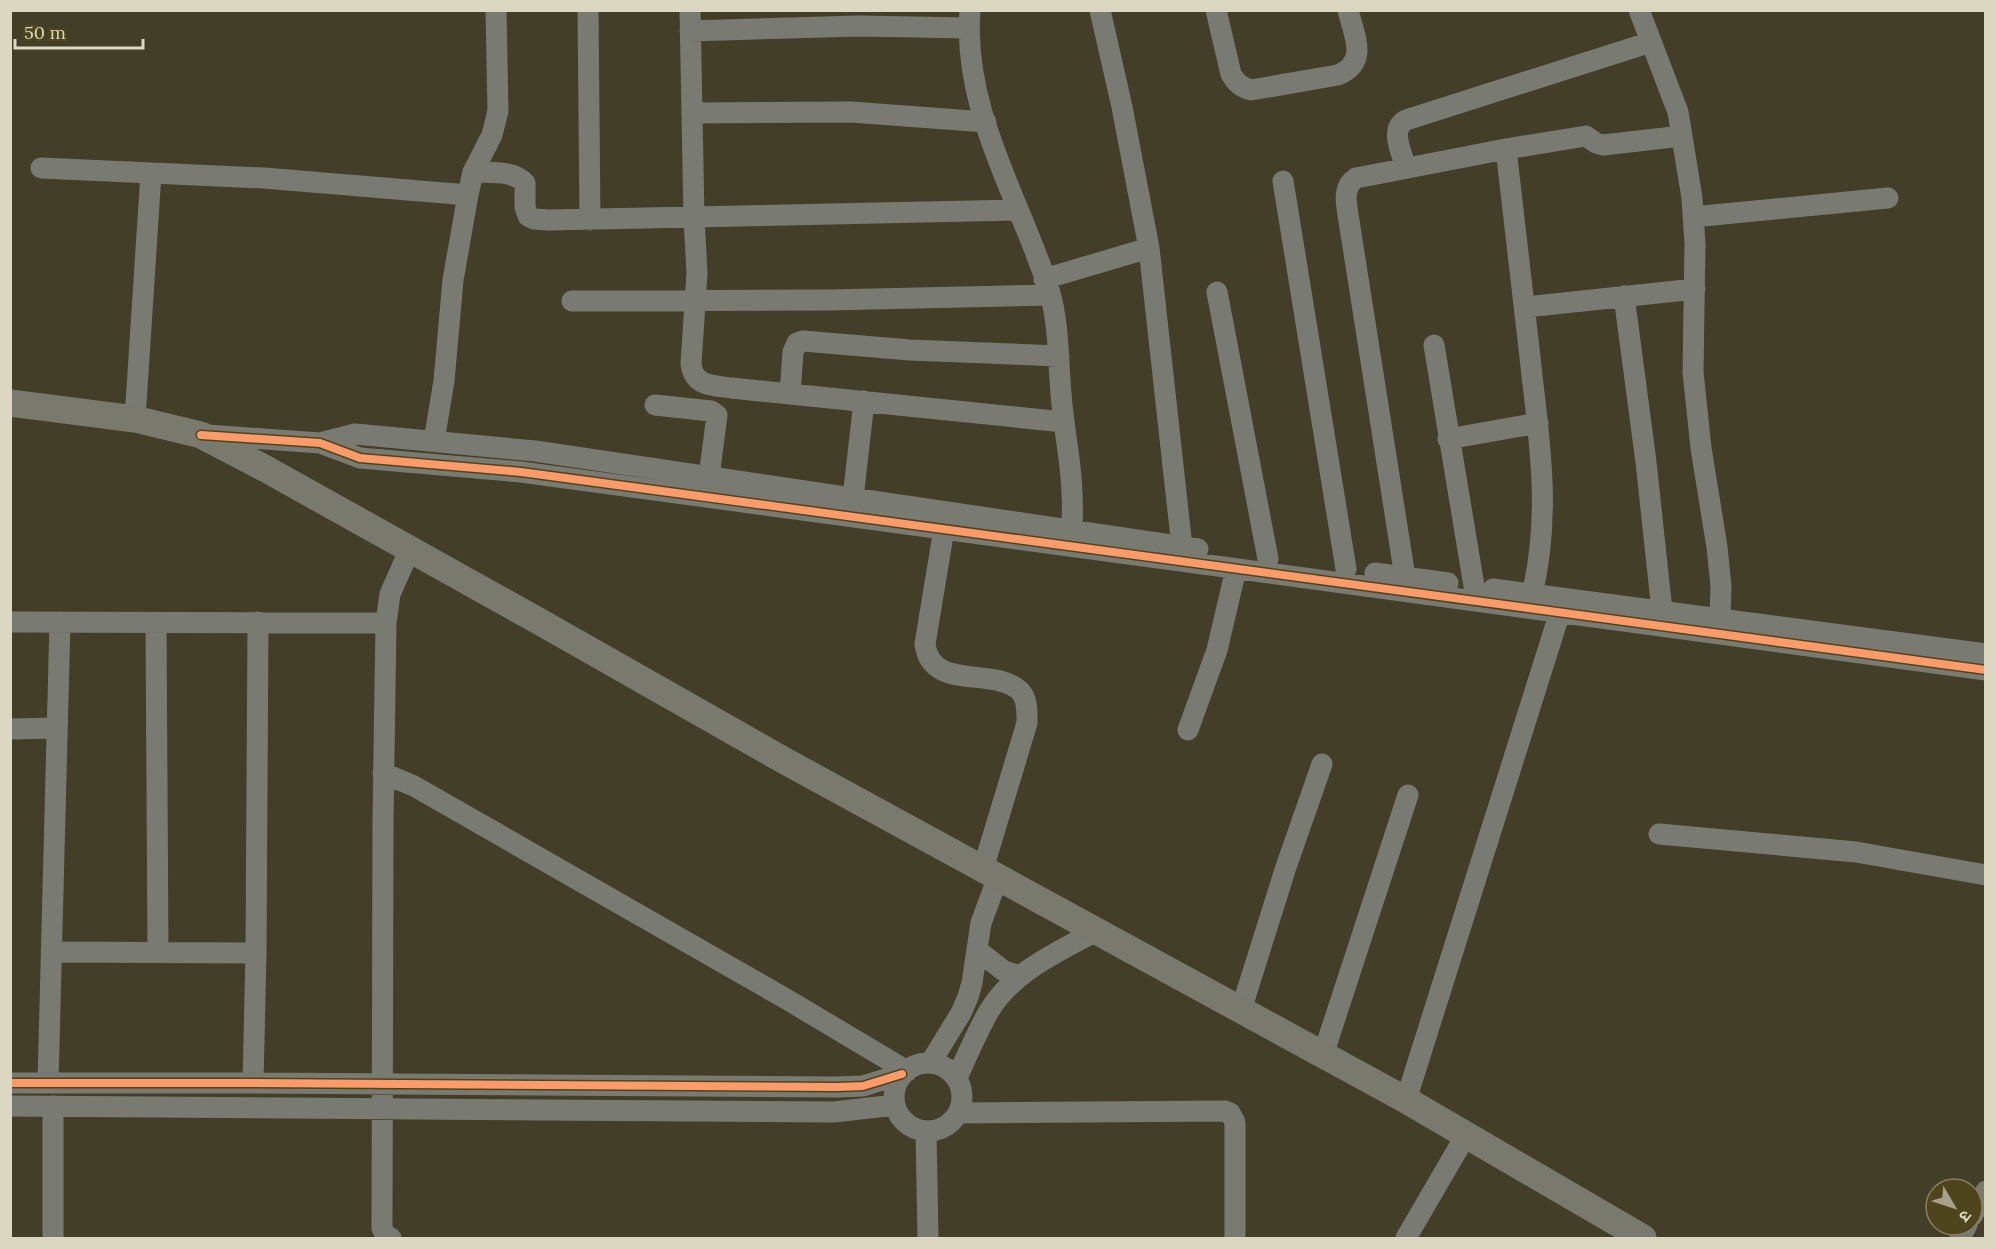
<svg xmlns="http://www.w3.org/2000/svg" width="1996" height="1249" font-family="Lora,'Noto Sans Devanagari',serif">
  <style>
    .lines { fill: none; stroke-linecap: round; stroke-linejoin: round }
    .minor { stroke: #797b73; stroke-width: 21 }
    .major { stroke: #797a6d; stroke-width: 27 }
    .cycleway-casing { stroke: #4e451d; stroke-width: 11 }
    .cycleway { stroke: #fa9b69; stroke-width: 8 }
  </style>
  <rect width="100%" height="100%" fill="#433e28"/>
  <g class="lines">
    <path class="minor" d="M588 10 590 220
      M690 10 694 218 697 273 691 364C694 387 713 385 731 388L1064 422
      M970 10C962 112 1021 200 1050 293 1059 325 1058 360 1061 393 1063 426 1071 459 1072 493 1073 509 1072 526 1072 543
      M1100 10 1122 107 1149 248 1182 547
      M1216 10 1231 74C1236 83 1241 87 1251 90L1338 75C1369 62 1354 36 1348 10
      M1639 10 1678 112 1692 198 1695 244 1693 372 1701 448 1717 547 1721 586 1720 619
      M690 31 859 26 969 28
      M692 113 851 112 986 122
      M1506 149C1515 224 1524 300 1532 376 1541 449 1550 521 1532 594
      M41 168 264 178 468 195
      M1406 168C1402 153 1389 129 1406 120L1651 42
      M473 172C491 173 513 170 525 183V207L528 216 534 219 549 220 1017 210
      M1283 181 1346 569
      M1693 217 1888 198
      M1044 279 1149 248
      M1217 292 1268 559
      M1624 296 1646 462 1662 611
      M572 301 828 300 1050 295
      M1526 307 1695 289
      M1434 345 1474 586
      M790 394 793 352 797 343 803 341 910 350 1059 356
      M655 405 711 411 717 415 709 477
      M135 419 151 173
      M207 435 320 443 360 458 521 472 1986 670
      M1448 439 1538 423
      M434 441 444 381 453 280 468 195 473 172 492 135 498 111 496 10
      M320 443 355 434 535 451 1198 549
      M853 498 864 401
      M944 529 925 644C931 692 994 666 1020 691 1028 699 1027 712 1027 723L983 869
      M1375 573 1448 583
      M1405 577 1349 221C1347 205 1341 188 1356 178L1506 149 1580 137 1586 136 1596 143 1603 145 1682 136
      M1493 589 1986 654
      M10 622 386 623
      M156 623 158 952
      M10 729 57 728
      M1188 730 1217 650 1236 569
      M383 773 414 786 788 1000 907 1071
      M1659 834 1856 852 1986 875
      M977 950 1004 971 1019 976
      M52 952 256 953
      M1241 1010 1286 867 1322 764
      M1323 1055 1408 795
      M931 1062 961 1013 968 997 972 983 981 923 998 877
      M894 1097a34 34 0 1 1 68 0a34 34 0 1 1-68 0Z
      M957 1078C967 1055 977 1032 989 1011 1013 971 1058 952 1096 931
      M10 1083H253L838 1087 863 1086 902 1074
      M48 1083 60 622
      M253 1083 256 953 258 622
      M1406 1100 1560 612
      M10 1106 834 1112 895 1105
      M958 1113 1225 1111 1230 1113 1235 1122V1238
      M926 1131 928 1238
      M1972 1216 1986 1191
      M53 1238V1106
      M391 1238 386 1236 382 1228 383 820 386 623 390 594 410 549
      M1406 1238 1466 1135
      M1960 1238 1967 1225"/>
    <path class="major" d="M10 403 135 419 201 435 266 469 542 623 785 761 1406 1100 1643 1238"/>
    <g class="cycleway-casing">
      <path id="cycleway" d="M201 435 320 443 360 458 521 472 1986 670
        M10 1083H253L838 1087 863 1086 902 1074"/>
    </g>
    <use href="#cycleway" class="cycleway"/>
  </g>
  <rect width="1996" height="1249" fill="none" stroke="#dcd7c1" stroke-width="24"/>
  <g transform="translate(1954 1207) rotate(129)"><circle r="28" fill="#4e451d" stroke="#877f5f" stroke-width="1.5"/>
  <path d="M0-4.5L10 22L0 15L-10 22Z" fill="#a6a18b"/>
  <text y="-9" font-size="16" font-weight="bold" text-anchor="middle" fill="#dcd7c1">उ</text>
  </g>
  <path d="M15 39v9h128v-9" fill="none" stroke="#dcd7c1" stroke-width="3"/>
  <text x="24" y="39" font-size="18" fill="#dcd7c1" stroke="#4e451d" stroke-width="4.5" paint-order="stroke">50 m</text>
</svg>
